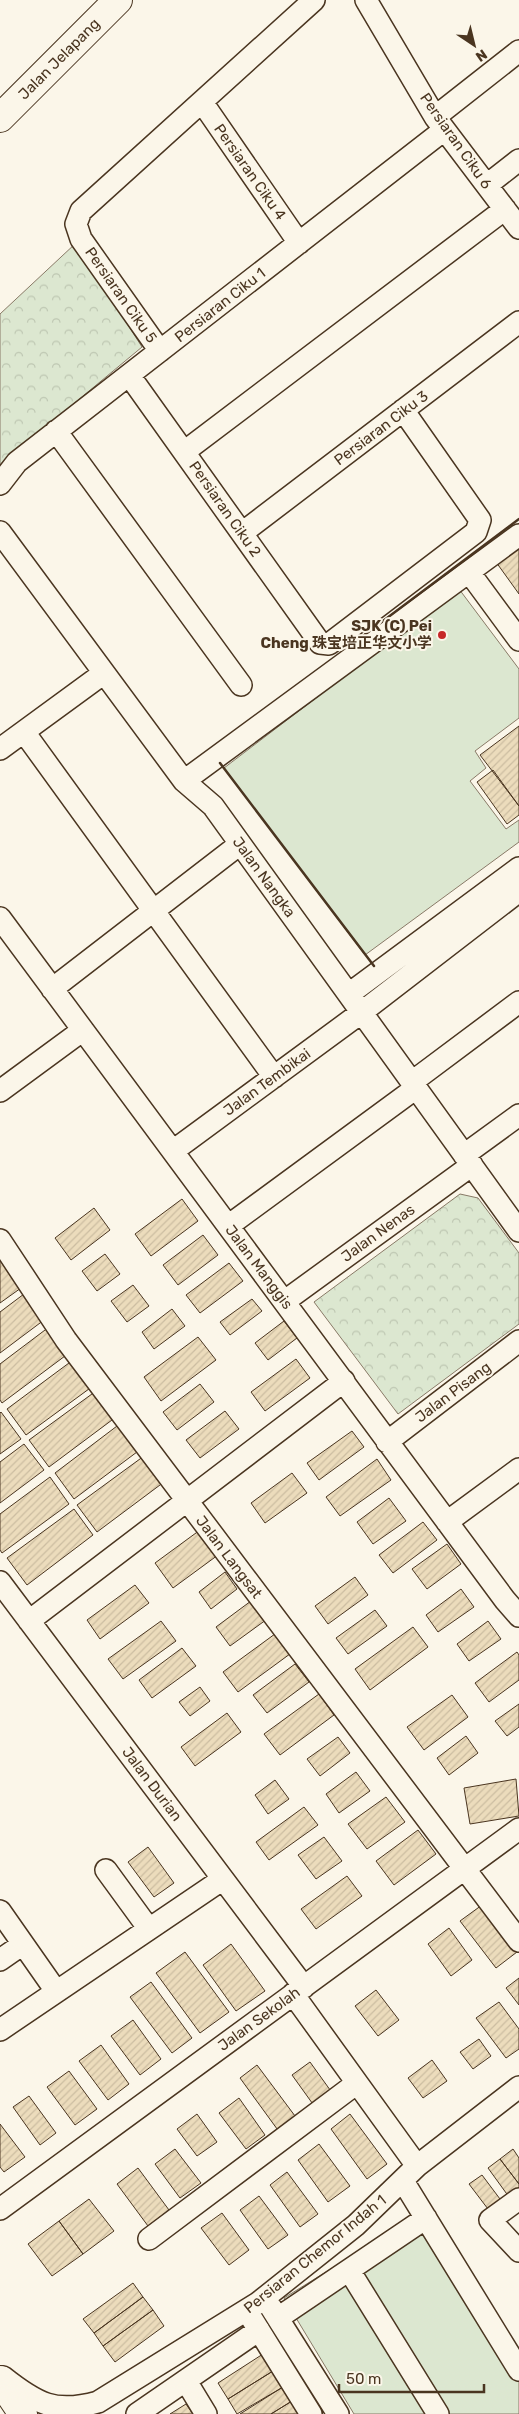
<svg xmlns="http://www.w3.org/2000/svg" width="519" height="2414" font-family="Rubik,'Noto Sans SC',sans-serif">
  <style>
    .grass { fill: #dce7d0; stroke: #887966 }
    .forest { fill: url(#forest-crowns); stroke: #887966 }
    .building { fill: url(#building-hatch); stroke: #4a3520 }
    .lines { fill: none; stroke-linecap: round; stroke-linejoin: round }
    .minor-casing { stroke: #4a3520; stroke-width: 24 }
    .major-casing { stroke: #4a3520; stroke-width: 30 }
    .highway-casing { stroke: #4a3520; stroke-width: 30 }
    .minor { stroke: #fbf6e9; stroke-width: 21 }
    .major { stroke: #fbf6e9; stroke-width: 28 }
    .highway { stroke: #fbf6e9; stroke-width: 28 }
    .wall { stroke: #4a3520; stroke-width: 2.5 }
    .poi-dot { fill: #c62828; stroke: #fbf6e9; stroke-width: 2 }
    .labels { text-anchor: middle; stroke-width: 4; stroke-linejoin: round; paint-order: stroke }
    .street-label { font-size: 15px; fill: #4a3520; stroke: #fbf6e9 }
    .poi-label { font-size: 15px; font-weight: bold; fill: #4a3520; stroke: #fbf6e9; text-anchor: end }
  </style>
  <defs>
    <pattern id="forest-crowns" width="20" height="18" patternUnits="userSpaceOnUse" patternTransform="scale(1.25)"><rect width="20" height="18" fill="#dce7d0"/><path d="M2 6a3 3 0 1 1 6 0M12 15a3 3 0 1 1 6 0" fill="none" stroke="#bec7b2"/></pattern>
    <pattern id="building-hatch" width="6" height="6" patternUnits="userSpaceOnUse" patternTransform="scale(1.25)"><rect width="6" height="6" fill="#ecdcbc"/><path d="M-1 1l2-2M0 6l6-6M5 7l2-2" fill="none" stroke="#ccbda1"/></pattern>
  </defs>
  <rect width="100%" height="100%" fill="#fbf6e9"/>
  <path class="grass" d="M459 589 519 669V718L475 751 486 768 470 781 506 829 519 820V842L365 955 224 768Z
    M429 2208 519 2351V2414H354L284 2298Z"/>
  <path class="forest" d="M76 243 142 347 0 465V314Z
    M460 1194 478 1198 519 1253V1324L398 1414 314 1302Z"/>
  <path class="building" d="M519 546V594L496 562Z
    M519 726V806L480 755Z
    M493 770 519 806V815L507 824 477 782Z
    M182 1199 198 1221 151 1256 135 1234Z
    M94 1208 110 1230 71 1260 55 1238Z
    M203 1235 218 1255 178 1285 163 1265Z
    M105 1254 120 1274 97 1291 82 1271Z
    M1 1261 21 1288 0 1303V1262Z
    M229 1263 243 1281 200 1313 186 1295Z
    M133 1285 149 1306 127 1322 111 1301Z
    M24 1294 44 1320 0 1353V1312Z
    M252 1299 262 1311 230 1335 220 1322Z
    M172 1309 185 1326 154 1349 142 1332Z
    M284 1321 297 1338 268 1360 255 1343Z
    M49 1327 69 1353 2 1403 0 1400V1364Z
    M198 1337 216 1360 161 1401 144 1377Z
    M296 1359 310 1378 265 1411 251 1392Z
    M73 1360 93 1386 26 1435 7 1409Z
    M200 1384 214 1402 177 1430 163 1412Z
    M96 1391 116 1417 49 1467 29 1440Z
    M225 1411 239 1429 200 1458 186 1440Z
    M1 1412 21 1439 0 1454V1413Z
    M121 1423 141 1449 74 1499 55 1473Z
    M352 1431 364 1447 319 1480 307 1463Z
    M24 1444 44 1470 0 1503V1462Z
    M144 1456 164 1482 97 1532 77 1505Z
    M377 1459 391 1480 340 1516 326 1497Z
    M292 1473 307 1493 265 1523 251 1503Z
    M50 1477 69 1504 2 1553 0 1550V1514Z
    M389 1498 406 1521 373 1544 357 1522Z
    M74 1509 93 1535 27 1585 7 1558Z
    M423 1522 437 1540 393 1573 379 1555Z
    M200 1530 218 1555 173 1588 155 1563Z
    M447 1544 461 1564 427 1589 412 1569Z
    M225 1572 237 1589 211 1609 199 1592Z
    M355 1577 368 1595 328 1624 315 1606Z
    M135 1585 149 1603 100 1639 87 1620Z
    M461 1589 474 1607 438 1632 426 1615Z
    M255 1598 270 1617 230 1646 216 1627Z
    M375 1610 387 1626 348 1654 336 1638Z
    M161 1621 176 1641 123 1679 108 1659Z
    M488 1621 501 1639 469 1661 457 1644Z
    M413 1627 428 1647 370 1690 355 1669Z
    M279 1631 294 1651 238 1692 223 1672Z
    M182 1648 196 1666 152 1698 139 1680Z
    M517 1652 519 1655V1680L489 1702 475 1683Z
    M295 1664 309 1682 267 1713 253 1695Z
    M200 1687 210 1701 190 1716 179 1702Z
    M319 1694 334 1715 280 1755 264 1734Z
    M452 1695 468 1717 424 1750 407 1727Z
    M519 1704V1727L507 1736 495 1721Z
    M227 1713 241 1732 195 1766 181 1747Z
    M466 1736 478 1753 449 1775 437 1758Z
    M338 1737 350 1753 320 1776 307 1759Z
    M356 1772 370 1791 339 1813 326 1794Z
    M516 1779 519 1816 470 1824 464 1788Z
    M275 1780 289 1799 268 1814 255 1795Z
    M386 1797 405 1822 367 1849 348 1824Z
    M304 1807 318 1825 269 1860 256 1842Z
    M418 1830 436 1854 394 1885 376 1861Z
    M324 1837 342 1861 316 1879 298 1855Z
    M148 1847 174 1883 154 1897 128 1862Z
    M347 1876 362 1896 316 1929 301 1909Z
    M482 1905 517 1952 496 1968 460 1921Z
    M449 1928 472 1960 451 1976 428 1944Z
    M231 1944 265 1991 236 2011 203 1965Z
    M185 1952 229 2012 200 2033 156 1973Z
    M519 1978V2005L506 1988Z
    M151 1982 192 2038 172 2053 130 1997Z
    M376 1990 399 2020 378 2036 355 2006Z
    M499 2002 519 2029V2049L506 2058 476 2018Z
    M133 2020 161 2059 140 2075 111 2036Z
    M479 2039 491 2056 473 2069 460 2052Z
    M101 2045 129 2084 108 2100 79 2061Z
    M432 2060 447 2081 423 2098 408 2078Z
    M310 2062 333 2094 315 2107 292 2075Z
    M257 2065 298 2120 280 2133 240 2078Z
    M69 2071 97 2109 75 2125 47 2087Z
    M29 2096 56 2133 40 2145 13 2107Z
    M239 2098 265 2135 246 2149 219 2113Z
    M197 2114 217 2142 197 2156 177 2129Z
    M350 2114 387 2164 367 2179 331 2129Z
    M0 2124 25 2157 4 2172 0 2167Z
    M319 2144 350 2186 328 2202 298 2160Z
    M175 2149 201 2183 180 2198 155 2164Z
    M513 2149 519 2158V2184L500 2159Z
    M500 2159 519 2184V2189L509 2197 488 2168Z
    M138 2168 169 2210 148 2226 117 2184Z
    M287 2172 318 2214 300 2227 270 2185Z
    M482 2175 503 2203 491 2213 469 2184Z
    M259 2196 288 2235 268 2249 240 2210Z
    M89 2199 114 2231 83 2254 59 2221Z
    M222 2213 249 2250 229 2265 201 2228Z
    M59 2221 83 2254 52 2276 28 2244Z
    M133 2283 143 2297 94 2333 83 2319Z
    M143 2297 153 2310 103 2346 94 2333Z
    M153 2310 164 2326 115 2362 103 2346Z
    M263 2354 273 2371 228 2399 218 2383Z
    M273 2371 283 2387 237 2414 228 2399Z
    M283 2387 292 2401 271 2414H240Z
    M292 2401 301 2414H271Z
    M186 2404 193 2414H170Z"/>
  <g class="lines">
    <g class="minor-casing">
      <path id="minor" d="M366 0 435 117 519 228
        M202 102 299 243
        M435 117 519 51
        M487 185 519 160
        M160 351 81 239 76 224 81 211 314 0
        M129 375 320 643 329 644 476 532 480 520 403 410
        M56 431 241 685
        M184 452 505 209
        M0 484 17 462 444 130
        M0 532 184 781 213 806 519 1231
        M242 533 519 322
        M469 572 519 640
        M24 732 274 1077
        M0 749 104 673
        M184 781 519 535
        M0 918 505 1600 519 1616
        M52 989 240 844
        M349 994 519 868
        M412 1082 519 1002
        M0 1091 83 1030
        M173 1151 362 1012 519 891
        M464 1155 519 1115
        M228 1226 416 1088
        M0 1240 66 1340 519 1941
        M285 1301 472 1165
        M387 1442 519 1341
        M447 1522 519 1469
        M0 1582 304 1987
        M29 1621 344 1381
        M106 1870 149 1929
        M0 1911 56 1991
        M0 1960 23 1944
        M293 1994 417 2166
        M0 2030 223 1879
        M403 2181 519 2370
        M519 2199 490 2220 519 2251
        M0 2209 519 1829
        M149 2239 357 2083
        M349 2270 438 2414
        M270 2306 338 2414
        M278 2318 426 2218
        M252 2319 311 2414
        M3 2377C37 2404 55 2414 98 2402L258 2303 356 2225 417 2166 519 2087
        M186 2381 206 2414
        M137 2414 259 2330"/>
    </g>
    <g class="major-casing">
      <path id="major" d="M0 118 118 0"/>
    </g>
    <g class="highway-casing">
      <path id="highway" d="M0 2380 23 2414"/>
    </g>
    <use href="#minor" class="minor"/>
    <use href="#major" class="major"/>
    <use href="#highway" class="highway"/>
    <path class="wall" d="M363 636 519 519
      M220 763 374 966"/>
  </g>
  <circle class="poi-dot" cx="442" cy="635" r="5"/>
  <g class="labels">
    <g class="street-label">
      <text transform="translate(59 59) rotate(-45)" y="5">Jalan Jelapang</text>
      <text transform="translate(456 141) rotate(55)" y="5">Persiaran Ciku 6</text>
      <text transform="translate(250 172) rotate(55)" y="5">Persiaran Ciku 4</text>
      <text transform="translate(121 295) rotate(55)" y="5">Persiaran Ciku 5</text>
      <text transform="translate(220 305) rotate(-38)" y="5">Persiaran Ciku 1</text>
      <text transform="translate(381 428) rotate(-37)" y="5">Persiaran Ciku 3</text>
      <text transform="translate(225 509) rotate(55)" y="5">Persiaran Ciku 2</text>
      <text transform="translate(264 877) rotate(54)" y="5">Jalan Nangka</text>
      <text transform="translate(267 1082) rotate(-36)" y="5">Jalan Tembikai</text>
      <text transform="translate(378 1233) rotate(-36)" y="5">Jalan Nenas</text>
      <text transform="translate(259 1267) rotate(53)" y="5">Jalan Manggis</text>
      <text transform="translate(453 1392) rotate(-37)" y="5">Jalan Pisang</text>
      <text transform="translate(229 1557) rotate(53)" y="5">Jalan Langsat</text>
      <text transform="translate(152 1784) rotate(53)" y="5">Jalan Durian</text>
      <text transform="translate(259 2019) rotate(-36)" y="5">Jalan Sekolah</text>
      <text transform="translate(315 2254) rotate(-39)" y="5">Persiaran Chemor Indah 1</text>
    </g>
    <g class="poi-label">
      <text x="432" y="631">SJK (C) Pei<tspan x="432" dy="17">Cheng 珠宝培正华文小学</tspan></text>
    </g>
  </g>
  <g transform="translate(474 45) rotate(145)" stroke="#fbf6e9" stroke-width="4" paint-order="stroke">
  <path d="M0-4L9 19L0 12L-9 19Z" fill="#4a3520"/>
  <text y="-8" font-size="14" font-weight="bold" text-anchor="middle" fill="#4a3520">N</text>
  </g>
  <path d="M339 2384v8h145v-8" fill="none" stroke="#4a3520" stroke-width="2.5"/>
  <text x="346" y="2384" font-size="15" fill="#4a3520" stroke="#fbf6e9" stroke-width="4" paint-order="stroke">50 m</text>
</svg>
